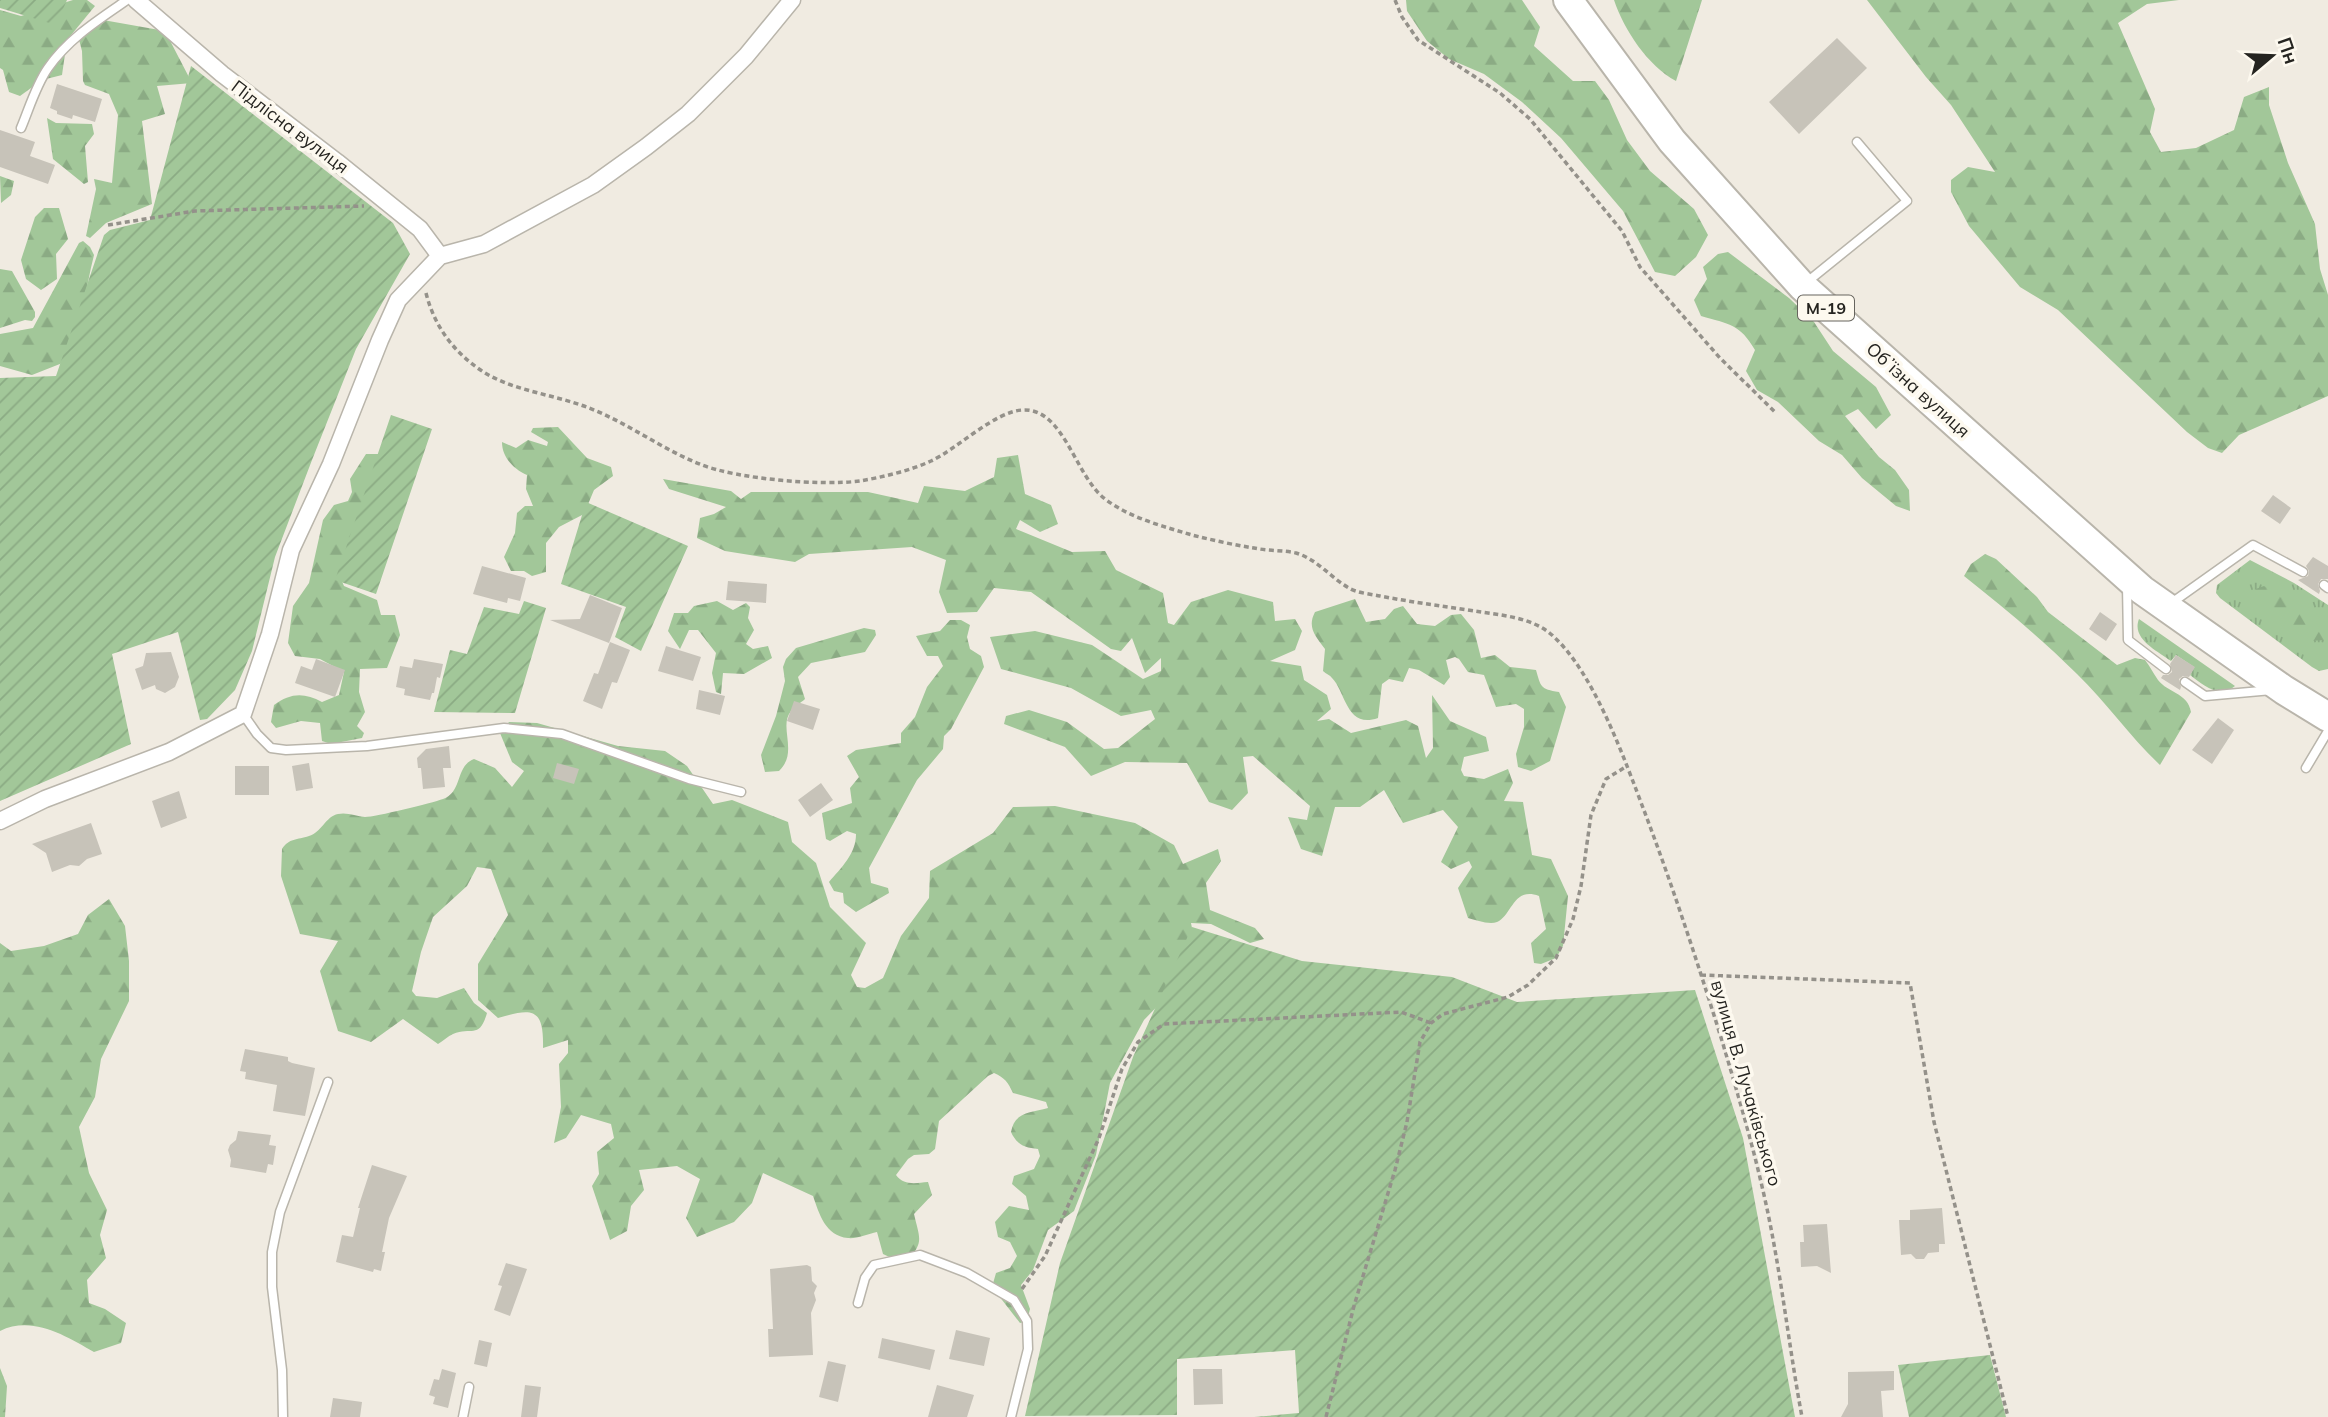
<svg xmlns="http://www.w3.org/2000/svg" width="2328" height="1417" font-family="Mulish,sans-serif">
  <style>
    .grass { fill: url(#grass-tufts) }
    .forest { fill: url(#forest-firs) }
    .garden { fill: url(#garden-furrows) }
    .building { fill: #c7c3b9 }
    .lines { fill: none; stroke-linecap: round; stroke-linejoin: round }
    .lane-casing { stroke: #b9b5ab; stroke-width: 11 }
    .street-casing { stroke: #b9b5ab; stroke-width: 19 }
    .highway-casing { stroke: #b9b5ab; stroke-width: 32 }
    .path { stroke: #94918a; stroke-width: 3.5; stroke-dasharray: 5 3.5; stroke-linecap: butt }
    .lane { stroke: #fff; stroke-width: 8 }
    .street { stroke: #fff; stroke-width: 16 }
    .highway { stroke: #fff; stroke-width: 28 }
    .labels { text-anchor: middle; stroke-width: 7; stroke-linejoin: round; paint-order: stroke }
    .shield { fill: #fdf9ef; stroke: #66645e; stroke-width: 2 }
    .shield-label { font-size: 16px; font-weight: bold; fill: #252420 }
    .street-label { font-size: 18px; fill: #252420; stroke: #fdf9ef }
  </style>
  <defs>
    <pattern id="grass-tufts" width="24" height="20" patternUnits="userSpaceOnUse" patternTransform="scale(1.75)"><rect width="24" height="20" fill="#a2c799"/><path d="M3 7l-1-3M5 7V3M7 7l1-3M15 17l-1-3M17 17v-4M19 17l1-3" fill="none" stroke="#8bab84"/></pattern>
    <pattern id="forest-firs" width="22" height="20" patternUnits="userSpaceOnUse" patternTransform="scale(1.75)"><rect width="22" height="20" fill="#a2c799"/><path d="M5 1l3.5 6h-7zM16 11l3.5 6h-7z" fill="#8bab84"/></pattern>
    <pattern id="garden-furrows" width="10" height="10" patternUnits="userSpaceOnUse" patternTransform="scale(1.75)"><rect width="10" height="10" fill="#a2c799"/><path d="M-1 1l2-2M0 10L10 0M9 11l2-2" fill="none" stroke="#8bab84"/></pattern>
  </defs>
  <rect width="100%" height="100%" fill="#f0ebe1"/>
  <path class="grass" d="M2250 560 2294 583 2328 605V669L2319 671 2312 667 2220 598 2216 593 2217 585Z
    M2139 619 2235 686C2219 699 2203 685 2190 675L2194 667 2176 655 2171 661C2158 651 2131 639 2139 619Z"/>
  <path class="forest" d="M73 0H87L95 6 67 40 62 75 42 80 20 96 9 92 3 70 0 68V10L21 16Z
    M1406 0H1522L1540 27 1534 46 1573 81H1595L1609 100 1627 140 1650 171 1694 209 1708 235 1696 257 1675 276 1655 272 1623 211 1561 138 1522 102 1484 74 1449 59 1427 41 1407 11Z
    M1614 0H1702L1676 81C1648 66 1624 30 1614 0Z
    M1867 0H2179L2147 4 2118 23 2155 109 2150 132 2161 152 2196 148 2234 130 2244 97 2269 87V105L2288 163 2315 224 2320 269 2328 295V396L2239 435 2222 453 2208 448 2187 432 2058 310 2020 287 1969 226 1951 192V180L1968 167 1995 172 1951 105 1926 77Z
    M103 20 165 31 192 83 157 86 165 114 142 121 152 204 106 223 90 238 86 236 96 189 94 179 112 183 118 115 109 94 85 85 83 81 82 51 78 36Z
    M47 118 56 123 92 124 94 134 85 146 88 182 84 184 53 159Z
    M0 176 14 181 11 195 1 203Z
    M44 208H59L68 239 56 254 57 279 41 290 26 279 21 260 35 217Z
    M83 241 90 247 94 255C85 290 82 326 70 360L32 375 0 366V334L33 328 79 243Z
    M1728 252 1789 298 1814 322 1833 351 1876 387 1891 415 1876 429 1858 409 1845 416 1879 457 1895 470 1909 490 1910 511 1896 506 1862 478 1842 455 1819 441 1778 402 1757 390 1746 371 1755 350C1740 324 1729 324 1701 316L1694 300 1707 279 1703 267 1718 254Z
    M0 269 12 271 35 312V317L32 321 25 320 0 328Z
    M558 427 587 458 611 467 613 476 594 490 584 514 559 527 546 543V572L532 576 524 571H511L504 557 515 533 517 513 525 506H533L526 489 527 475C514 469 502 458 502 442L516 448 528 440 547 446 548 442 531 432 533 428Z
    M366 454H383L366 527 348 542V564L340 577 344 586 377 600 381 615H395L400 635 387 668 360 669 359 692 365 712 357 726 364 733 362 738 331 744 322 741 320 723 301 721 276 728 271 722 274 705C290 693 304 692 322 702L339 695 344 672 320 659 295 656 288 643 293 606 309 583 323 520 334 505 348 501 352 492 350 479Z
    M1018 455 1025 494 1051 505 1058 524 1040 532 1020 520 1016 529 1072 552 1105 551 1116 570 1163 593 1168 623 1174 625 1191 602 1228 590 1273 602 1275 621 1295 619 1302 631 1295 650 1270 661 1301 666 1304 680 1327 695 1331 709 1317 721 1329 719 1351 733 1406 720 1418 726 1426 758 1433 748 1432 695 1450 721 1486 737 1489 751 1464 757 1461 770 1464 776 1484 779 1508 769 1513 783 1504 801 1523 802 1532 855 1551 859 1568 896 1563 946 1556 958 1541 964 1534 963 1531 943 1546 929 1539 896C1513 886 1512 916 1497 922 1489 925 1476 920 1468 918L1458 888 1472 867 1469 861 1451 869 1441 862 1458 827 1443 810 1403 823 1384 790 1360 807H1335L1322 856 1301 849 1288 817 1307 820 1310 806 1253 756 1243 757 1248 793 1232 810 1209 802 1187 763 1125 762 1091 776 1065 747 1004 724 1006 716 1029 710 1067 722 1104 749 1118 748 1155 719 1151 710 1121 716 1071 688 1001 669 990 637 1035 631 1092 645 1143 679 1161 671V658L1145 673 1132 638 1121 651 1111 649 1031 592 994 588 977 612 947 613 939 592 946 560 912 547 809 554 795 562 725 551 697 538 700 518 714 514 726 507 669 489 663 479 731 491 741 499 751 492H868L918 503 924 486 965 491 994 477 997 458Z
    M1985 554 1996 559 2037 597 2048 612 2117 665 2135 658 2145 660C2150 666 2153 673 2158 680 2168 693 2188 693 2191 712L2160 765C2130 737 2107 703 2077 674 2042 639 2003 607 1964 576L1971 564Z
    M2264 586 2279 593 2291 608 2324 621 2328 625V640L2306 641 2292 635C2286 616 2270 613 2253 605V590Z
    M1355 599 1366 622 1385 619 1394 609 1403 606 1417 624 1435 626 1451 615 1461 614 1474 630 1481 658 1495 655 1510 667 1536 670C1541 687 1540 689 1559 692L1566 707 1550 761 1531 771 1518 767 1516 754 1524 727V709L1516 704 1496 707 1484 675 1468 672 1459 659 1455 657 1446 660 1450 677 1444 685 1419 670 1409 668 1403 682 1389 679 1382 684 1378 718C1346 729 1346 692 1332 678 1330 675 1326 674 1323 671L1325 649C1315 636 1307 627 1315 612Z
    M717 601 733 610 746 603 750 607 748 618 754 630 746 644 753 649 768 646 772 658 744 674 723 673 721 694 716 692 712 673 716 653 698 630H689L680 649 668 631 674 613H688L694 606Z
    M950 620H961L970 625 967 637 970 649 981 656 984 667 951 729 944 736 943 749 917 780 869 868 871 883 888 888 889 893 856 912 844 903 843 893 834 891 829 882C841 868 856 854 856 834L847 831 830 841 826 839 822 813 852 803 850 788 859 777 847 756 856 750 901 743V733L915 717 927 687 943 666 938 656H927L916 636 940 631Z
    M864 628 875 630 876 635 865 652 811 663 798 677 805 699C801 703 794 706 791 711 778 727 799 752 779 771L765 772 761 755 776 716 785 681 783 667 786 659 796 648Z
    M509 722 537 723 618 746 665 751 687 766 713 804 732 800 788 822 792 842 816 863 830 907 866 943 851 975 857 987 865 988 883 978 901 936 929 898 930 871 993 833 1013 807 1055 806 1135 823 1174 845 1183 864 1218 849 1221 861 1206 883 1210 910 1255 928 1264 939 1250 943 1211 924 1191 923 1195 943 1174 989 1144 1020 1110 1083 1096 1155 1074 1211 1048 1230 1033 1270 1021 1285 1030 1309 1027 1321 1020 1323 992 1287 996 1273 1010 1268 1017 1256 1010 1242 998 1237 995 1222 1009 1206 1029 1210 1026 1196 1012 1184 1014 1176 1034 1169 1040 1156 1038 1149C1025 1148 1017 1145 1011 1132 1015 1111 1031 1113 1048 1108L1046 1102 1013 1093C1008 1082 1005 1078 994 1073L988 1076 939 1121 935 1149 929 1154 914 1155 908 1159 896 1175C904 1186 916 1183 928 1182L932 1195 914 1214C920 1240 924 1241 907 1262H900L883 1254 877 1232C868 1234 856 1239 848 1238 825 1236 819 1213 813 1196L763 1173 752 1203 734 1222 697 1237 686 1218 700 1179 677 1166 639 1170 644 1190 631 1206 627 1231 610 1240 592 1186 599 1174 597 1152 614 1138 611 1124 581 1115 566 1138 554 1143 561 1107 559 1064 568 1053V1040L543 1048C544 1007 532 1008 498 1018L478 1000V964L508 915 491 869 477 867 467 886 433 917 421 952 412 991 416 996 437 998 464 988 474 1003 487 1013C479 1040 472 1026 453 1034 448 1036 443 1041 438 1044L403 1019 371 1042 338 1031 320 971 338 941 300 934 281 876 282 849C289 838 297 840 309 836 321 833 326 816 338 814 347 812 356 816 365 817 375 817 432 803 443 799 463 792 455 766 474 759L495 768 512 787 524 771 512 762 500 733Z
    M109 899 125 926 129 961V1001L101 1059 95 1097 79 1127 89 1173 107 1210 100 1235 106 1258 87 1280 89 1303 105 1309 126 1323 121 1343 94 1352C66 1336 32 1315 0 1331V943L11 951 44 946 78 934 88 915Z
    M0 1368 7 1386 5 1417H0Z"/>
  <path class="garden" d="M0 0H67L56 25 0 8Z
    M191 66 393 223 410 254 356 349 312 460 275 557 252 651 235 690 207 719 200 720 178 632 112 654 131 744 0 801V378L56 376 104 235 110 230 150 220Z
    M391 415 432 429 376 594 335 580Z
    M586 502 688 546 641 651 615 637 626 607 561 584Z
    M524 601 546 608 515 713 434 712 450 650 467 654 484 607 519 614Z
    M1192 927 1302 961 1452 977 1517 1002 1695 990 1743 1138 1795 1417H1254L1299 1413 1295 1350 1177 1359V1415L1025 1416 1060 1263 1133 1057Z
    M1990 1355 2006 1417H1909L1898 1365Z"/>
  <path class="building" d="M1837 38 1867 68 1799 134 1769 102Z
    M57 84 102 99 95 122 73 115 72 119 57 114V111L50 108Z
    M0 130 35 142 30 156 55 165 48 184 0 167Z
    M2273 495 2291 508 2280 524 2261 511Z
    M2313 557 2328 566V579H2321L2318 584 2320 591 2319 594 2298 580 2308 576 2309 571 2306 566Z
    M482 566 526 578 520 601 508 598 507 603 473 594Z
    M728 581 767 584 766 603 726 600Z
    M590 595 622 608 609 643 550 620 580 619Z
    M2100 612 2117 624 2106 641 2089 629Z
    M610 642 630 650 617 683 612 682 602 709 583 701 594 673 598 674Z
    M666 646 701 657 693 681 658 671Z
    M171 652 179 677 175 687 165 693 156 689 155 685 142 690 135 669 143 666 146 653Z
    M2176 655 2195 667 2189 677 2183 676 2179 679 2181 687 2180 690 2161 678 2163 675H2168L2172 672 2170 664Z
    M316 659 345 670 335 697 295 683 301 666 312 670Z
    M414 659 443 664 440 678 437 677 434 693H432L430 700 404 695 405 689 396 687 400 666 412 668Z
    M699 690 725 696 720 715 696 709Z
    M794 701 820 709 813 730 787 721Z
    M2218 718 2234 730 2212 764 2192 750Z
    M449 746 451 768H443L445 787 423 789 421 768H418L417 758 426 749Z
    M309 763 313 788 296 791 292 766Z
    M557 763 579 769 574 784 553 778Z
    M235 766H269V795H235Z
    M821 783 833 800 810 817 798 800Z
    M179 791 187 818 161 828 152 801Z
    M91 823 102 854 87 859 79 866 70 865 52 872 46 853 32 844Z
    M245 1049 288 1057V1061L292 1063 315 1068 305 1116 273 1111 277 1085 245 1079 246 1072 240 1071Z
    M238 1131 271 1135 269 1145 276 1146 273 1165 268 1164 266 1173 230 1167 231 1160 228 1150 230 1145 236 1140Z
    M372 1165 407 1176 389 1218 382 1252H385L381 1271 374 1269 373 1272 336 1262 342 1235 353 1237 360 1208H358Z
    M1942 1208 1945 1244H1939V1252L1928 1253 1924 1259H1916L1911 1254 1901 1255 1899 1220H1910V1210Z
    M1827 1224 1831 1273 1817 1266 1801 1267 1800 1242H1804L1803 1225Z
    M506 1263 527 1269 510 1316 494 1310 502 1286 498 1285Z
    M807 1265 811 1267 812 1281 817 1286 814 1293 816 1300 811 1313 813 1355 769 1357 768 1329H773L770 1269Z
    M956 1330 990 1338 984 1366 949 1359Z
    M882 1338 935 1350 930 1370 878 1358Z
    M479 1340 492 1343 487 1367 474 1364Z
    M828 1361 846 1365 838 1402 819 1397Z
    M442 1369 456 1373 448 1408 433 1404 435 1397 429 1395 434 1379 439 1380Z
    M1193 1369H1222L1223 1404 1194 1405Z
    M1894 1371V1390L1881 1391 1883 1417H1841L1848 1404V1372Z
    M525 1385 541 1387 537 1417H521Z
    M937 1385 974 1395 967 1417H928Z
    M333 1398 362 1402 360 1417H330Z"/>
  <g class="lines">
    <g class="lane-casing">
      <path id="lane" d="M21 128C29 109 36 85 48 68 68 39 98 20 127 0
        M1807 282 1907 201 1857 142
        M2324 585 2328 588
        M2127 586 2128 640 2166 669
        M2170 604 2253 545 2303 572
        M2185 682 2205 696 2272 690
        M243 714 257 734 271 748 286 750 367 746 504 728 562 734 689 779 741 792
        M2306 768 2328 731
        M858 1303 865 1278 874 1265 920 1255 967 1273 1014 1300 1027 1321 1028 1349 1011 1417
        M283 1417 282 1370 272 1287V1252L280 1212 328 1082
        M463 1417 469 1387"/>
    </g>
    <g class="street-casing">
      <path id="street" d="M136 0 222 74 337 162 420 229 440 256
        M0 821 45 799 169 752 243 714 270 634 291 550 331 464 380 340 398 300 440 256 484 244 593 185 646 147 688 114 746 56 792 0"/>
    </g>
    <g class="highway-casing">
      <path id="highway" d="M1568 0 1672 141 1802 286 2142 590 2284 690 2328 717"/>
    </g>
    <path class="path" d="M1395 0 1402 17 1418 40 1500 93 1530 119 1622 231 1640 267 1720 358 1776 413
      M108 225 195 211 364 206
      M426 293C434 325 452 350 479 369 510 391 554 394 589 408 628 423 663 450 702 465 738 479 821 486 860 481 883 477 909 471 931 461 957 449 995 411 1023 410 1064 408 1075 476 1105 499 1130 518 1162 526 1192 535 1212 540 1234 545 1254 548 1268 551 1283 550 1296 553 1317 559 1331 578 1349 588 1357 593 1370 594 1380 596 1411 602 1442 606 1474 611 1500 615 1533 617 1553 636 1595 674 1625 761 1645 813 1674 890 1699 967 1723 1044 1742 1108 1761 1173 1773 1239 1784 1298 1791 1358 1802 1417
      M1701 975 1910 983 1934 1122 2008 1417
      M1022 1289 1045 1256 1099 1138 1122 1069 1138 1042 1164 1024 1401 1012 1431 1023
      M1326 1417 1354 1306 1395 1170 1407 1122 1420 1042 1431 1023 1443 1014 1508 997 1528 985 1556 958 1573 919 1581 886 1591 815 1606 779 1627 766"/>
    <use href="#lane" class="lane"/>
    <use href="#street" class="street"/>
    <use href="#highway" class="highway"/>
  </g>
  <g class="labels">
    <rect class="shield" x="1798" y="295.5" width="56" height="25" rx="5"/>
    <g class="shield-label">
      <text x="1826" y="314">М-19</text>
    </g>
    <g class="street-label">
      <text transform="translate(290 127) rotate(37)" y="6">Підлісна вулиця</text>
      <text transform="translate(1918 390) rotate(42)" y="6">Обʼїзна вулиця</text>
      <text transform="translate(1746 1083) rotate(74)" y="6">вулиця В. Лучаківського</text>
    </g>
  </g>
  <g transform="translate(2272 56) rotate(71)" stroke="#fdf9ef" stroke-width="5" paint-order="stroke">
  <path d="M0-5L12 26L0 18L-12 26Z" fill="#252420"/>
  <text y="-10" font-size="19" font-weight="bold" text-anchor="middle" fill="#252420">Пн</text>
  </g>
</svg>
